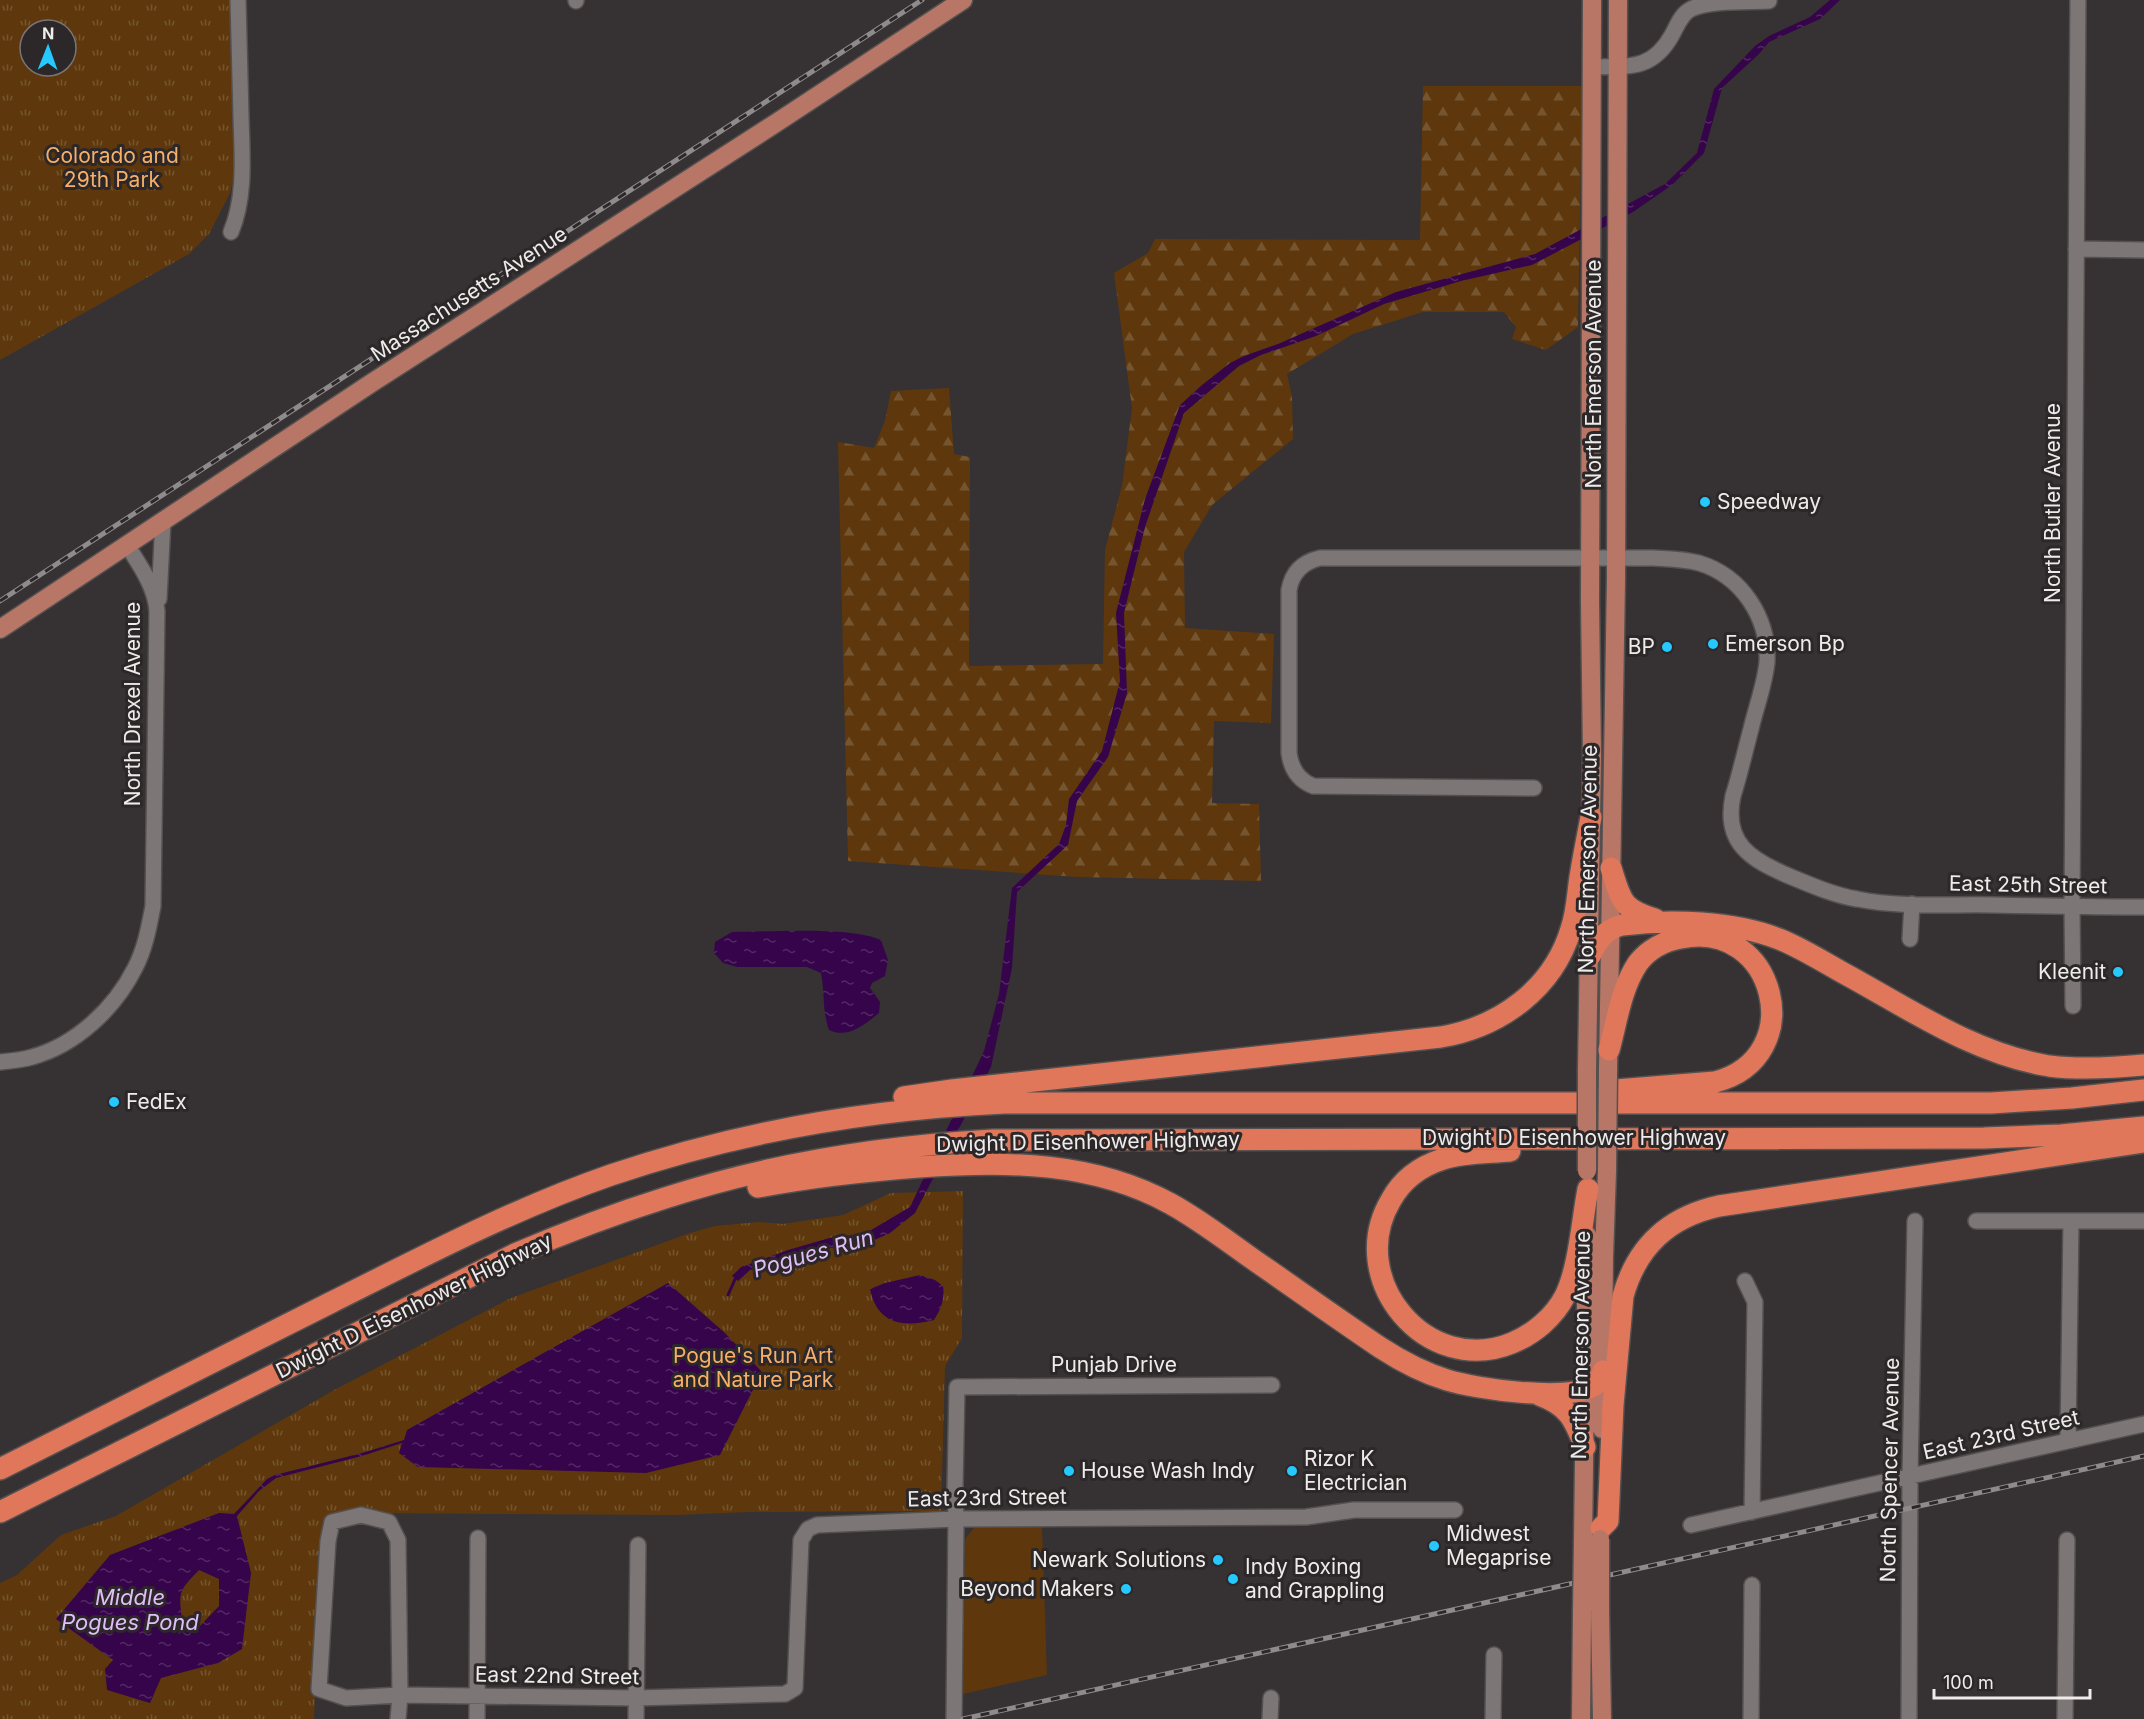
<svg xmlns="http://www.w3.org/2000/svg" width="2144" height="1719" font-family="Inter,sans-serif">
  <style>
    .grass { fill: #5e380c }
    .forest { fill: url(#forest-firs) }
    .park { fill: url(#park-tufts); fill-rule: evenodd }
    .water { fill: url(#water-ripples); fill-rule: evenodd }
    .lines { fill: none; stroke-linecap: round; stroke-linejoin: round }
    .stream { stroke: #35044a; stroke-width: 3 }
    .minor-casing { stroke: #545050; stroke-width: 18 }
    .major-casing { stroke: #545050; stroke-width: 21 }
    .highway-casing { stroke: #545050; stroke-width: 24 }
    .minor { stroke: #7c7677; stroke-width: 15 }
    .major { stroke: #b87766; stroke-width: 18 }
    .highway { stroke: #e0775a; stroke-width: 21 }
    .rail-casing { stroke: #8f8b8c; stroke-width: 5 }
    .rail { stroke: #2c2728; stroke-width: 3; stroke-dasharray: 9; stroke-linecap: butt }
    .major-bridge-casing { stroke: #545050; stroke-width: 21; stroke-linecap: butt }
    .major-bridge { stroke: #b87766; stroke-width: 18 }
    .poi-dot { fill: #26c9fe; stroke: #2c2728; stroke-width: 2 }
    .labels { text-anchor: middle; stroke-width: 6; stroke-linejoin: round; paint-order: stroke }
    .park-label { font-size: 21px; fill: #f5af69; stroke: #2c2728 }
    .street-label { font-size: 21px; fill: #eeebeb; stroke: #2c2728 }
    .poi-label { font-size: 21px; fill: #eeebeb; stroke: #2c2728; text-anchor: start }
    .water-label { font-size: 22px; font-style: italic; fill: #e1bdf9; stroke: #2c2728 }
  </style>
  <defs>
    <pattern id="forest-firs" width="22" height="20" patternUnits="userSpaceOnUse" patternTransform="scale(1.5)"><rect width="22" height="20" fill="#5e380c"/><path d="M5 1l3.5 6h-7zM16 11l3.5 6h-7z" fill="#755530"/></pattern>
    <pattern id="park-tufts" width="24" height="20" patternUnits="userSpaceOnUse" patternTransform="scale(1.5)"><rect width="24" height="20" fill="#5e380c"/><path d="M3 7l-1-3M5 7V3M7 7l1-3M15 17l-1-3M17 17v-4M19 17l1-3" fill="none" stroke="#755530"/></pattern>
    <pattern id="water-ripples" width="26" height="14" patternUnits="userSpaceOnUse" patternTransform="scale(1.5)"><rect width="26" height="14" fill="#35044a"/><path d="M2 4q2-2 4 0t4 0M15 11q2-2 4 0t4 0" fill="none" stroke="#532964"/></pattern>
  </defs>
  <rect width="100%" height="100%" fill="#363132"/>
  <path class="grass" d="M977 1524 1042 1526 1047 1675 963 1694 965 1539Z"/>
  <path class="forest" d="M1423 86H1582L1578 327 1546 350 1512 339 1516 327 1504 312H1423L1353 334 1287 374 1292 397 1293 439 1212 505 1184 552 1185 628 1274 634 1271 723 1214 721 1212 803 1259 804 1261 881 1078 877 848 861 838 442 874 448 885 421 891 391 949 388 954 454 970 457 969 666 1103 664 1105 550 1122 486 1132 408 1114 273 1148 253 1155 239 1420 240Z"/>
  <path class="park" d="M0 0H231L234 176 230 193 209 234 189 254 0 360ZM30 30H66V66H30Z
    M963 1191 962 1338 945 1366 941 1511 748 1512 676 1515 369 1513 328 1519 322 1523 314 1719H0V1583L17 1575 61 1535 116 1516 336 1389 511 1298 690 1233 715 1226 758 1222 783 1224 843 1215 891 1193Z"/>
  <path class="water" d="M1830 0H1840L1820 19 1769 42 1759 54 1722 88 1704 153 1672 185 1633 212 1532 265 1461 281 1384 304 1316 336 1261 355 1239 366 1184 413 1145 527 1124 613 1127 693 1108 757 1077 801 1068 845 1017 892 1012 968 991 1067 915 1213 890 1233 870 1242 830 1248 792 1257 750 1270 738 1281 732 1276 741 1267 788 1250 833 1237 866 1233 910 1207 984 1051 999 994 1012 888 1059 844 1066 825 1069 799 1102 751 1120 681 1116 613 1145 499 1180 405 1202 385 1230 363 1244 356 1278 344 1396 292 1535 254 1665 184 1697 153 1714 89 1755 46 1769 36 1810 17Z
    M732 932C769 932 850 926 881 940L888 960 885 976 872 983 870 988 880 1002 879 1013C864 1025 848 1039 829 1030 822 1011 825 992 821 973L807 967H737L723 963 714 953 715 942Z
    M920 1275 935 1280 943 1286C945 1299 941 1309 934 1320 903 1328 877 1324 870 1289L885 1283Z
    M668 1283 725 1333 762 1372 720 1455 646 1473 418 1467 399 1453 402 1443 362 1456 276 1478 259 1491 237 1516 251 1573 242 1649 218 1663 161 1678 150 1703 107 1690 105 1669 113 1660 56 1619 110 1555 219 1513 234 1514 267 1479 275 1475 362 1453 404 1440 407 1430ZM199 1570 219 1579V1606L199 1627 182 1619C178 1591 180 1590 199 1570Z"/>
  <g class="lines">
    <path class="stream" d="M728 1295 736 1277"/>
    <g class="minor-casing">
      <path id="minor" d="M576 0V1
        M1592 67C1628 66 1652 71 1672 35 1677 26 1681 14 1691 9 1709 0 1748 2 1769 1
        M231 232C246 196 242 155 241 117 240 78 239 39 238 0
        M2076 249 2144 250
        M159 599 163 521
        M1534 788 1313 786C1298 780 1291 769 1289 753V590C1292 572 1303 562 1320 558H1653C1669 559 1684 559 1699 563 1742 576 1769 618 1767 662 1765 684 1756 707 1751 729 1745 751 1740 774 1733 796 1723 843 1751 860 1789 876 1811 885 1833 895 1857 899 1902 908 1949 904 1994 905 2044 906 2094 907 2144 907
        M1910 939 1912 904
        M2073 1006 2072 907 2078 0
        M0 1062C10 1061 22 1060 32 1057 76 1045 115 1008 135 968 145 949 149 927 153 906L157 611C155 586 140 566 127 545
        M1976 1221H2144
        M1745 1281 1755 1302 1752 1512
        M2068 1441 2071 1221
        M1691 1525 2144 1424
        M398 1719 400 1695 398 1540 389 1522 361 1515 332 1522 328 1541 319 1689 346 1698 400 1695 636 1698 785 1694 795 1688 801 1540 808 1529 817 1525 956 1519 1306 1517 1354 1510H1455
        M477 1719 478 1538
        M636 1719 638 1545
        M954 1719 956 1519 955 1487 957 1387 1272 1385
        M1270 1719 1271 1698
        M1493 1719 1494 1655
        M1751 1719 1752 1585
        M1909 1719 1910 1477 1915 1221
        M2065 1719 2067 1540"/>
    </g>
    <g class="major-casing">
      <path id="major" d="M0 629 373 382 776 123 963 0
        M1587 1069 1592 756 1590 601 1592 0
        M1608 1070 1616 578 1618 0
        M1602 1429 1604 1257 1607 1171
        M1583 1541 1587 1235
        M1600 1611 1602 1719
        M1581 1719 1582 1613"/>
    </g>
    <g class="highway-casing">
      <path id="highway" d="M1611 868C1621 900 1621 909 1655 919
        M1590 956C1597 941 1604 930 1622 925 1670 919 1733 921 1779 939 1802 948 1825 963 1847 975 1911 1010 1975 1054 2049 1066 2080 1070 2113 1068 2144 1065
        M1609 1050C1617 1021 1621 988 1638 963 1648 950 1664 941 1681 938 1775 918 1811 1057 1715 1082L1616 1090
        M904 1097 952 1090 1441 1037C1500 1027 1553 989 1571 929 1576 915 1577 900 1579 884 1582 862 1587 839 1591 817
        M1510 1151C1488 1153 1464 1152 1443 1159 1421 1166 1402 1180 1391 1200 1344 1279 1427 1378 1512 1343 1534 1334 1554 1317 1565 1296 1579 1268 1582 1220 1588 1189
        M758 1187C811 1177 865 1171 919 1167 1006 1161 1093 1161 1171 1204 1200 1220 1227 1241 1254 1260 1296 1289 1338 1319 1381 1348 1401 1361 1424 1373 1447 1380 1476 1389 1567 1402 1593 1386 1599 1383 1601 1378 1603 1371
        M1539 1395C1569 1406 1574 1419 1585 1447
        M0 1469C110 1413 220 1358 330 1303 422 1257 513 1209 611 1175 738 1132 872 1109 1005 1103H1991L2072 1098 2144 1090
        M0 1512 515 1254C564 1233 614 1214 665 1198 770 1164 882 1146 993 1140L1984 1138 2061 1135 2144 1127
        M1601 1528 1608 1521 1613 1405 1623 1296C1637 1246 1669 1217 1719 1206L2144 1142"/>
    </g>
    <use href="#minor" class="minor"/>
    <use href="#major" class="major"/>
    <use href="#highway" class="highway"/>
    <g class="rail-casing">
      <path id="rail" d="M0 601 922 0
        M963 1719 2144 1456"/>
    </g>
    <use href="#rail" class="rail"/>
    <g class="major-bridge-casing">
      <path id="major-bridge" d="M1587 1171V1069
        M1607 1171 1608 1070
        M1600 1611V1539
        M1582 1613 1583 1541"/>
    </g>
    <use href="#major-bridge" class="major-bridge"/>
  </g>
  <g class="poi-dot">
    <circle cx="1705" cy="502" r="6"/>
    <circle cx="1713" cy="644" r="6"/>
    <circle cx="1667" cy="647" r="6"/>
    <circle cx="2118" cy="972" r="6"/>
    <circle cx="114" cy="1102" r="6"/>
    <circle cx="1069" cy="1471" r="6"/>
    <circle cx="1292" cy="1471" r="6"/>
    <circle cx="1434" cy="1546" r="6"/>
    <circle cx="1218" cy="1560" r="6"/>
    <circle cx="1233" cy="1579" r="6"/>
    <circle cx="1126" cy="1589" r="6"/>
  </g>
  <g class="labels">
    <g class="park-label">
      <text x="112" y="163">Colorado and<tspan x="112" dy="24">29th Park</tspan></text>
      <text x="753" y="1363">Pogue's Run Art<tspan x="753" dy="24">and Nature Park</tspan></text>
    </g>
    <g class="street-label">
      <text transform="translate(469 294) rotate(-33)" y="7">Massachusetts Avenue</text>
      <text transform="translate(1594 374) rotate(-90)" y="7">North Emerson Avenue</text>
      <text transform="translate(2053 503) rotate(-90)" y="7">North Butler Avenue</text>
      <text transform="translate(133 704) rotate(-90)" y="7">North Drexel Avenue</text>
      <text transform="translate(1588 859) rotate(-89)" y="7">North Emerson Avenue</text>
      <text transform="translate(2028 885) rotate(1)" y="7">East 25th Street</text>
      <text x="1574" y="1145">Dwight D Eisenhower Highway</text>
      <text transform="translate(1088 1142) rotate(-1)" y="7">Dwight D Eisenhower Highway</text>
      <text transform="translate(414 1306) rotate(-26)" y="7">Dwight D Eisenhower Highway</text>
      <text transform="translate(1581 1345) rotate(-89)" y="7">North Emerson Avenue</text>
      <text x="1114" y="1372">Punjab Drive</text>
      <text transform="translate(2001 1435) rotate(-13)" y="7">East 23rd Street</text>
      <text transform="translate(1890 1470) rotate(-89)" y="7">North Spencer Avenue</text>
      <text transform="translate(987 1498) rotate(-1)" y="7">East 23rd Street</text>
      <text transform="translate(557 1676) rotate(1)" y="7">East 22nd Street</text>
    </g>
    <g class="poi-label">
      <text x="1717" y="509">Speedway</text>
      <text x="1725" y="651">Emerson Bp</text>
      <text x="1655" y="654" text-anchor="end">BP</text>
      <text x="2106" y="979" text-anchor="end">Kleenit</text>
      <text x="126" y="1109">FedEx</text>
      <text x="1304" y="1466">Rizor K<tspan x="1304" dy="24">Electrician</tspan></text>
      <text x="1081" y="1478">House Wash Indy</text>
      <text x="1446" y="1541">Midwest<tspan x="1446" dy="24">Megaprise</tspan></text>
      <text x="1206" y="1567" text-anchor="end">Newark Solutions</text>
      <text x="1245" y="1574">Indy Boxing<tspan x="1245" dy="24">and Grappling</tspan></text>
      <text x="1114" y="1596" text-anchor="end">Beyond Makers</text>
    </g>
    <g class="water-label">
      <text transform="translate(813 1253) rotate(-16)" y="8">Pogues Run</text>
      <text x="130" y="1605">Middle<tspan x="130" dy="25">Pogues Pond</tspan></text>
    </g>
  </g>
  <g transform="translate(48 48) rotate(1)"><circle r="28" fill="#2c2728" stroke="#7a7576" stroke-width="1.5"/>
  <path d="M0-4.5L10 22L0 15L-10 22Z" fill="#26c9fe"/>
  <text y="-9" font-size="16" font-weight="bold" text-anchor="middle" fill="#eeebeb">N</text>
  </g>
  <path d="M1934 1689v9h156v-9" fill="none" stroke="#eeebeb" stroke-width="3"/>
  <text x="1943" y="1689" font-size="18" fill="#eeebeb" stroke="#2c2728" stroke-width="4.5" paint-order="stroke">100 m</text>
</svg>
